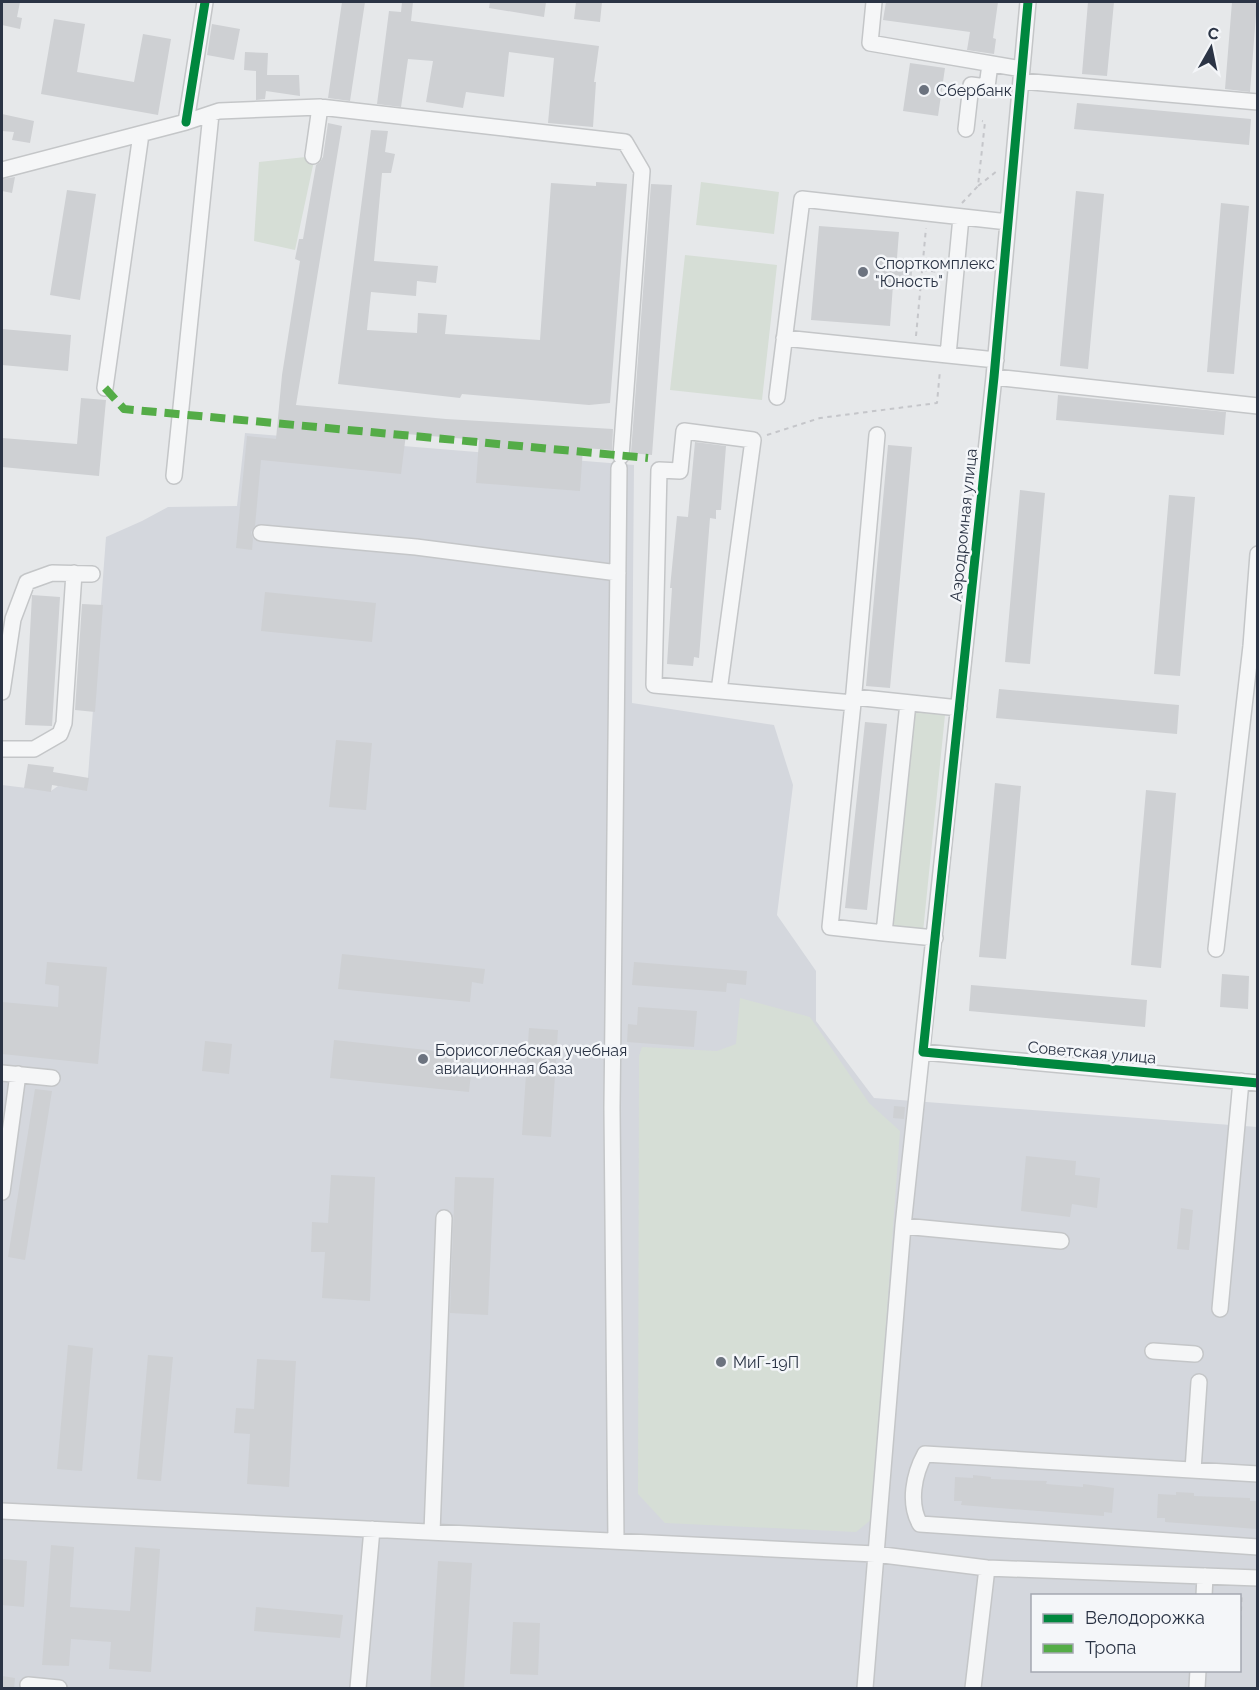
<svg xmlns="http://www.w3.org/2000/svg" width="1259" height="1690" font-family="Raleway,sans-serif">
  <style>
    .built { fill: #d4d7dd; fill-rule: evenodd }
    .green { fill: #d6ded6 }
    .building { fill: #ced0d3 }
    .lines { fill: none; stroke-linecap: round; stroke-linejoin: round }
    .minor-casing { stroke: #c4c6c8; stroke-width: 18 }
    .path { stroke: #c5c6ca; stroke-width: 2; stroke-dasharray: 4.5 4.5; stroke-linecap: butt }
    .minor { stroke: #f5f6f7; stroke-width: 15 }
    .quiet { stroke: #54ac47; stroke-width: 8; stroke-dasharray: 15 8; stroke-linecap: butt }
    .cycleway-casing { stroke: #f4f6f9; stroke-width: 13 }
    .cycleway { stroke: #00873e; stroke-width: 9 }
    .poi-dot { fill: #6c737f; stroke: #f4f6f9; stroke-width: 2 }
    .labels { text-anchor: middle; stroke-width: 5; stroke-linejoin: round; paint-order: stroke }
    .poi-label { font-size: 16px; fill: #2b3445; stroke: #f4f6f9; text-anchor: start }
    .street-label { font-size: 16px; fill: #2b3445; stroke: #f4f6f9 }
  </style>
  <rect width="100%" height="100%" fill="#e6e8ea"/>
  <path class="built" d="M245 433 634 465 632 703 774 725 793 785 777 915 816 971V1021L874 1098 1257 1127V1688H2V785L51 791 58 786 87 790 106 537 142 521 168 507 237 506ZM1032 1596H1240V1670H1032Z"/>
  <path class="green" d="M315 156 295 250 254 241 259 162Z
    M701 182 779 192 774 234 696 225Z
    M685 255 777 265 762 400 670 390Z
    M913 712 945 715 923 932 891 928Z
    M740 998 810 1017 869 1103 900 1131 872 1519 856 1532 665 1523 638 1494 639 1056 642 1047 717 1051 736 1044Z"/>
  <path class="building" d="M2 2H20L17 17 22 18 20 29 2 25Z
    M342 2H365L350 101 328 98Z
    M402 2H413L411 21 599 46 594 82H596L593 127 548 123 554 58 509 52 504 97 466 92 463 108 426 102 433 61 408 59 401 107 377 104 389 11 401 12Z
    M490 2H546L544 17 489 8Z
    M576 2H602L600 22 574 19Z
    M886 2H998L993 38 996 39 994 54 967 50 970 32 883 20Z
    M1088 2H1114L1107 76 1082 74Z
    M1232 2H1257L1250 92 1225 89Z
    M54 19 85 24 77 72 134 82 143 34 171 39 158 115 41 94Z
    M212 24 240 29 234 60 207 55Z
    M245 52 268 53 267 75H299L300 96 266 91 265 99 256 100V71L244 70Z
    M910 63 945 68 938 116 903 111Z
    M1077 103 1251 119 1249 145 1074 129Z
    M2 114 34 121 30 143 12 140 14 132 2 131Z
    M328 123 342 126 296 405 446 419 613 429 612 450 583 448 580 491 476 483 479 440 406 434 401 474 261 460 255 526 251 532 253 539 252 550 236 548 247 436 276 439 282 375 300 261 295 259 299 239H303L316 165 320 162 323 157Z
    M371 130 388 131 385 152 395 154 391 173H382L374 261 438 266 436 283 417 281 416 296 371 292 367 330 417 333 418 313 447 315 445 334 540 340 551 183 596 186V182L627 184 610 403 589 405 462 394 460 398 338 384Z
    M15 177 12 193 2 191V179Z
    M651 184 672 185 652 455 631 453Z
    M67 190 96 194 80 300 50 295Z
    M1076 191 1104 194 1088 369 1060 366Z
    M1221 203 1249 206 1234 374 1207 372Z
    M819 226 899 232 897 258 913 259 911 286 893 285 890 326 811 320Z
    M2 329 71 335 68 371 2 365Z
    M1058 395 1226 412 1224 435 1056 420Z
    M81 398 106 400 99 476 2 467V438L77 444Z
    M695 442 726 446 721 510H716V519L710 518 699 658 694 657 693 666 667 664 672 588H670L677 516 688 517Z
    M888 445 912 447 890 688 866 686Z
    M1020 490 1045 493 1030 664 1005 662Z
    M1169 495 1195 497 1180 676 1154 674Z
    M265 592 376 603 372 642 261 631Z
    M32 595 60 597 52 726 25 725Z
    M82 604 103 605 95 712 75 710Z
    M999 689 1179 705 1177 734 996 718Z
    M865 722 887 724 867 910 845 908Z
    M336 740 372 743 366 810 329 807Z
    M28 764 54 767 53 772 89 778 87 791 52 785 51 792 24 788Z
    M995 783 1021 786 1006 959 979 957Z
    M1146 790 1176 793 1161 968 1131 965Z
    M342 954 485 969 483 984 472 982 470 1002 338 989Z
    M47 962 107 967 98 1064 2 1054V1002L58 1007 59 986 45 984Z
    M634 962 747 971 746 985 727 983 726 992 632 985Z
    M1222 974 1249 976 1248 1009 1220 1007Z
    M971 985 1147 1000 1145 1027 969 1011Z
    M638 1007 697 1011 694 1047 627 1042 628 1024 637 1025Z
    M529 1028 558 1030 551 1137 522 1135Z
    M334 1040 473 1055 469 1092 330 1078Z
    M205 1041 232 1044 229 1074 202 1071Z
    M35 1089 52 1091 25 1260 8 1257Z
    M894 1106 905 1107 904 1119 893 1118Z
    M1026 1156 1076 1161 1075 1175 1100 1178 1097 1208 1072 1204 1070 1217 1021 1211Z
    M331 1175 375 1177 370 1301 322 1298 325 1252H311L312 1222 328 1223Z
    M455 1177 494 1178 488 1315 450 1313Z
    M1181 1208 1193 1210 1189 1250 1177 1249Z
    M68 1345 93 1348 82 1471 57 1469Z
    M148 1355 173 1357 161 1481 137 1479Z
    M257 1359 296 1361 289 1487 247 1484 250 1434 234 1433 236 1408 254 1409Z
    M973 1475 991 1477V1479L1047 1481 1046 1484 1083 1487V1484L1114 1488 1112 1513 1104 1512V1516L961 1505 962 1501H954L955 1477 973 1478Z
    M1176 1492 1194 1493V1496L1250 1498V1501H1257V1529L1165 1522V1518H1157L1158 1494 1176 1495Z
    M51 1545 74 1547 70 1607 130 1611 135 1547 160 1549 151 1672 109 1669 111 1642 71 1639 69 1666 42 1665Z
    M2 1559 27 1561 24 1607 2 1605Z
    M438 1561 472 1563 464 1689H430Z
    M256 1607 343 1615 340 1638 254 1631Z
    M513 1622 540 1623 538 1675 510 1674Z
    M2 1676 15 1678 14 1689H2Z"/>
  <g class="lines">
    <g class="minor-casing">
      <path id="minor" d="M874 2 870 43 1022 69
        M1021 81 1258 102
        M186 122 205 2
        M966 129 971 85 987 87 990 64
        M313 156 320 107
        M2 170 186 122 219 111 320 107 625 142 642 171 621 456
        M784 338 996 360
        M948 355 961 217
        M994 377 1258 406
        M105 388 141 134
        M777 397 802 199 1008 222
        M877 435 853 703 830 927 884 933 908 703
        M174 476 211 114
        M261 533 416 547 618 573
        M719 691 753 440 684 431 680 471 659 470 654 685 853 703
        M2 692 13 619 27 582 52 573 92 574
        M854 697 959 708
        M2 749H34L60 734 64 723 74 573
        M884 933 935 938
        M1216 949 1251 646 1258 554
        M923 1052 1258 1083
        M2 1073 52 1078
        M2 1192 18 1074
        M903 1226 1061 1241
        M1220 1309 1241 1081
        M1153 1351 1195 1354
        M1193 1470 1199 1382
        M1258 1474 925 1454C914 1474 908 1503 920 1524L1258 1547
        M2 1511 875 1554 987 1568 1258 1578
        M432 1532 444 1218
        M616 1541 612 1108 619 468
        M1204 1596 1205 1576
        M28 1685 59 1688
        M358 1688 372 1529
        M865 1688 903 1226 994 377 1028 2
        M973 1688 987 1568
        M1197 1688 1198 1670"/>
    </g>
    <path class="path" d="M978 186 997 171
      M962 203 978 186 985 122 982 121
      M922 270 940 272
      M916 336 926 228
      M767 435 820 418 937 403 940 370
      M1240 1629 1242 1593"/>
    <use href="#minor" class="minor"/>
    <path class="quiet" d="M105 388 124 409 648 458"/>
    <g class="cycleway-casing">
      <path id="cycleway" d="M1028 2 994 377 923 1052 1258 1083
        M186 122 205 2"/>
    </g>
    <use href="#cycleway" class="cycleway"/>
  </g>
  <g class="poi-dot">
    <circle cx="924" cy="90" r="6"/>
    <circle cx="863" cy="272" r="6"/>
    <circle cx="423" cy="1059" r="6"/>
    <circle cx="721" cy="1362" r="6"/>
  </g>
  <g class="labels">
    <g class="poi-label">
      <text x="936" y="96">Сбербанк</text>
      <text x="875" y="269">Спорткомплекс<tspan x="875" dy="18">"Юность"</tspan></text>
      <text x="435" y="1056">Борисоглебская учебная<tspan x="435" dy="18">авиационная база</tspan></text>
      <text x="733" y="1368">МиГ-19П</text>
    </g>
    <g class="street-label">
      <text transform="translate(963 525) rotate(-84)" y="6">Аэродромная улица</text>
      <text transform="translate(1092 1052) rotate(5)" y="6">Советская улица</text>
    </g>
  </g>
  <rect width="1259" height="1690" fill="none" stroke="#2b3445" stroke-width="6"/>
  <rect x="1031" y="1594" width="210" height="78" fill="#f4f6f9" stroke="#a4a8b1" stroke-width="1.5"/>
  <rect x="1043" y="1614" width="30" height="9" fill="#00873e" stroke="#a4a8b1" stroke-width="1.5"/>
  <text x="1085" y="1624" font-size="18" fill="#2b3445">Велодорожка</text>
  <rect x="1043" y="1644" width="30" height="9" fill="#54ac47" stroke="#a4a8b1" stroke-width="1.5"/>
  <text x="1085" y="1654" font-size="18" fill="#2b3445">Тропа</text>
  <g transform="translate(1211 48) rotate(9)" stroke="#f4f6f9" stroke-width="4.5" paint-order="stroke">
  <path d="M0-4.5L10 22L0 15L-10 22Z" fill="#2b3445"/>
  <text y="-9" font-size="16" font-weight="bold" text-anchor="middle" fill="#2b3445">С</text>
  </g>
</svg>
